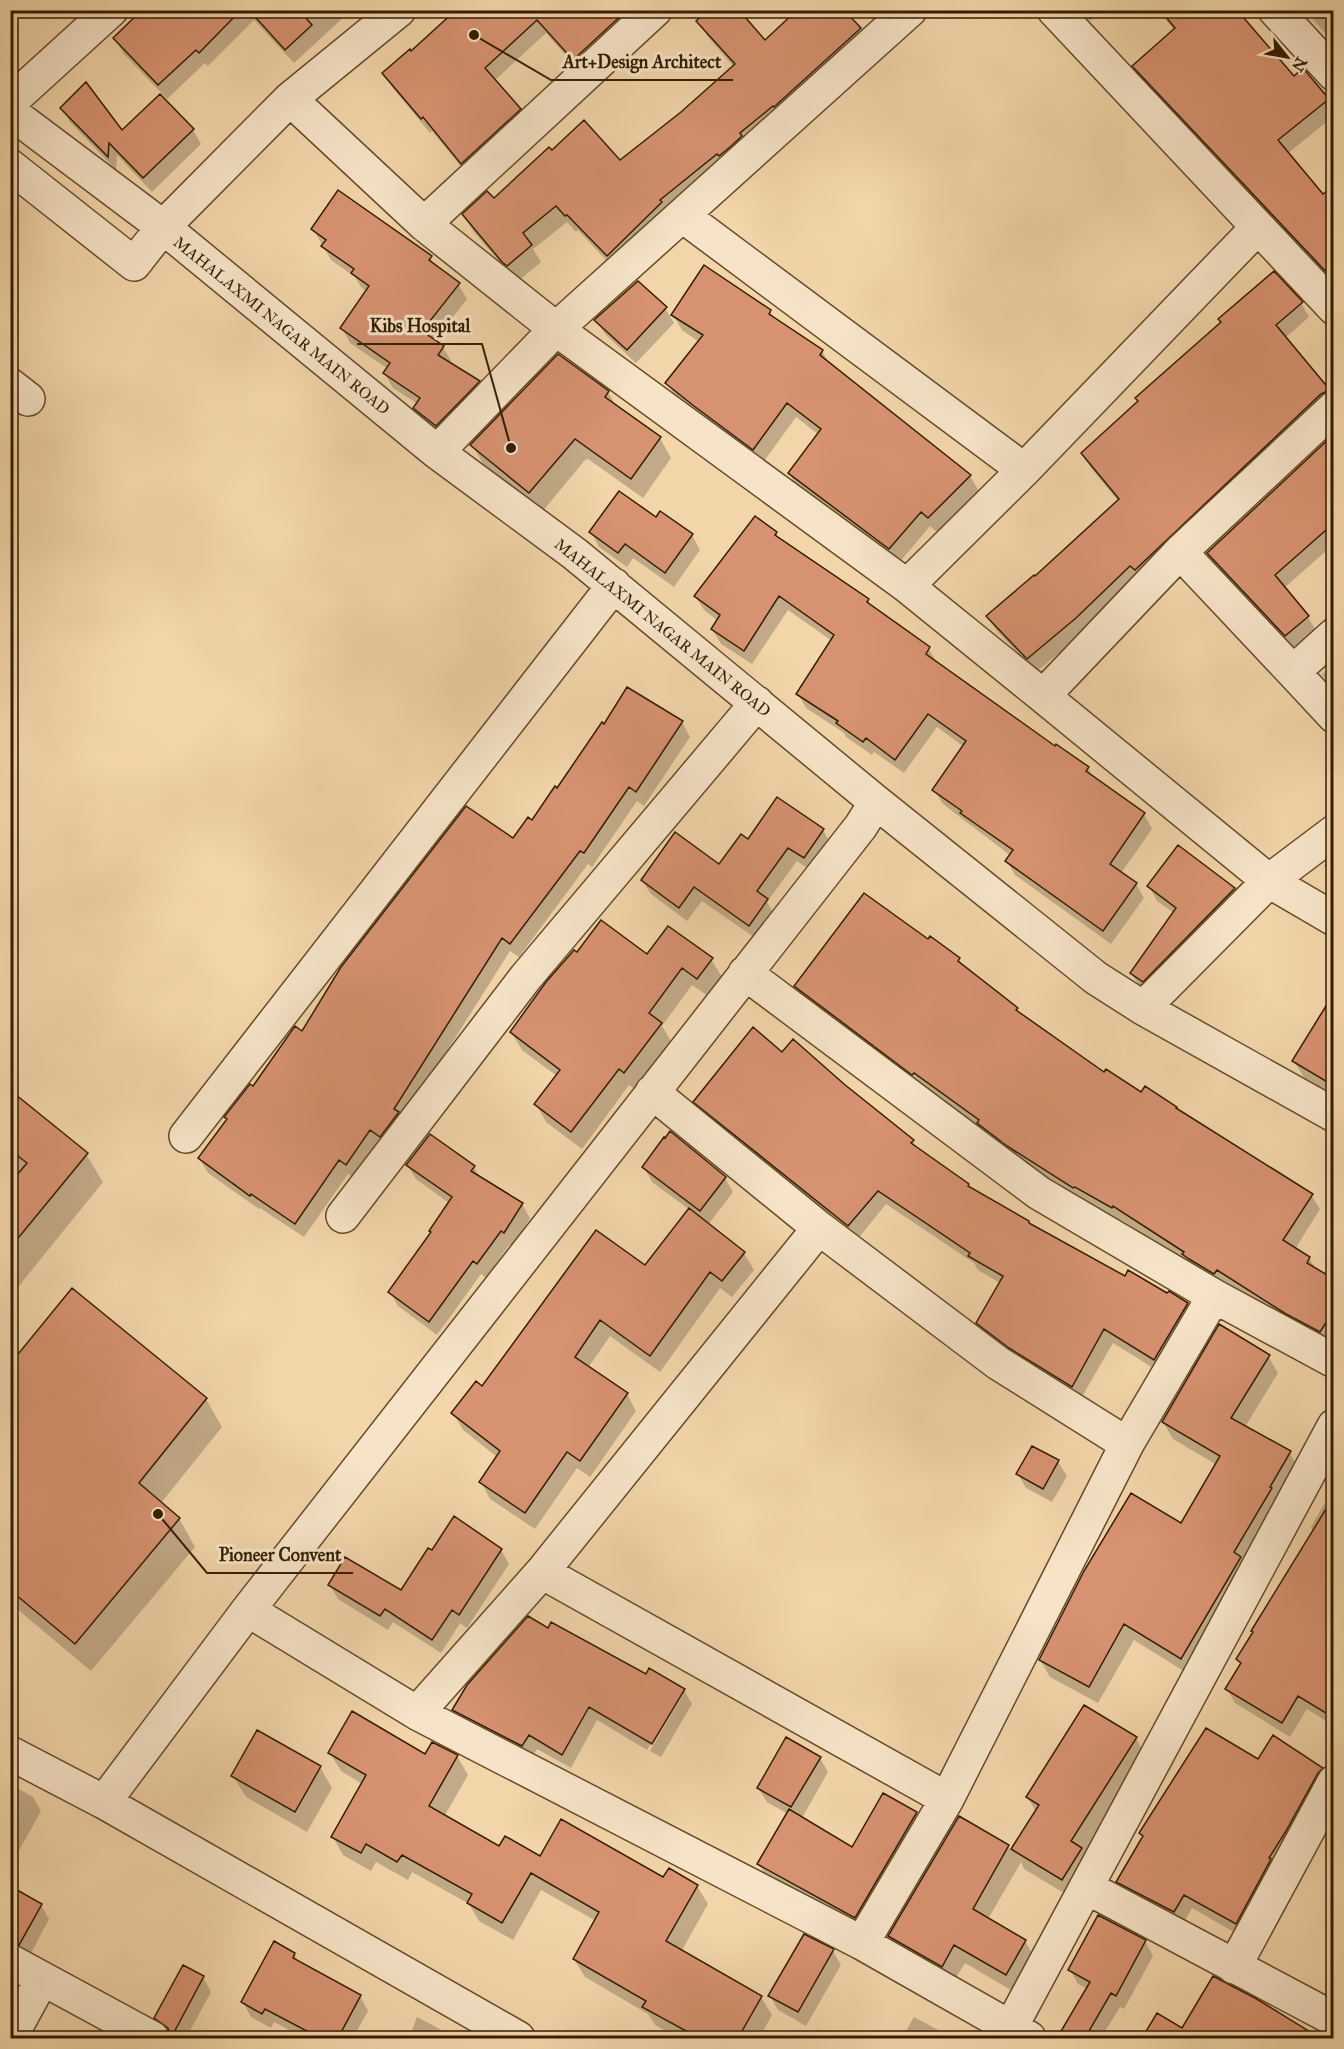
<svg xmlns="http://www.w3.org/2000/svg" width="1344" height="2049" font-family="'IM FELL Great Primer',serif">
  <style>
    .shadow { fill: #0003 }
    .building { fill: #d79271; stroke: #331d00; stroke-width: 1.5 }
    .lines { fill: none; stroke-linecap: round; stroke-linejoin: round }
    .minor-casing { stroke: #634b2a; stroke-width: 36 }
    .minor { stroke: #f7e4c8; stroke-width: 33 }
    .labels { text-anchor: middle; stroke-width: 6; stroke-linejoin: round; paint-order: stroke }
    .street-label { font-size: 16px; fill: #331d00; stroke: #f7e4c8 }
    .leader { fill: none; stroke: #331d00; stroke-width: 2 }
    .callout-dot { fill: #331d00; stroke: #f7e4c8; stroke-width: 2 }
    .callout-label { font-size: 18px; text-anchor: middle; font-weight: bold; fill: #331d00; stroke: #f7e4c8; stroke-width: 6; stroke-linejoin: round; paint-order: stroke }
  </style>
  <rect width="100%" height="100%" fill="#f3d5aa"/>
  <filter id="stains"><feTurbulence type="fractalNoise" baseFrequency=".00333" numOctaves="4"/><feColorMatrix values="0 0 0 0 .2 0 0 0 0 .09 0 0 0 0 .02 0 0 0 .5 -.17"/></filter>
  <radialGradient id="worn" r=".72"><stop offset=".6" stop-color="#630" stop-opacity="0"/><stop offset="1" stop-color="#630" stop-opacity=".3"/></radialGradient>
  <path class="shadow" d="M148 10H357L350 17 347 14 294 63 254 20 208 66 205 63 167 99 123 53 115 38Z
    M458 10H650L582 74 546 33 494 81 520 110 528 124 470 178 432 131 430 133 392 87 384 73 411 53Z
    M1080 10H1100L1090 21Z
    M1158 10H1235L1294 78 1303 70 1328 100 1334 110V116L1287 154 1323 196 1334 188V284L1142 80 1134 66 1175 31Z
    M1308 10H1334V43L1311 17Z
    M698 21 765 42 859 29 869 46 617 272 578 230 576 232 567 222 533 249 541 262 517 282 473 231 464 215 494 200 620 162 682 113 734 67 708 37Z
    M62 108 122 132 193 130 201 144 152 192 117 155 116 170 70 122Z
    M313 229 430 257 436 267 458 284 467 299 434 341 443 347 451 361 450 364 479 382 487 396 445 440 423 423 415 408 418 404 393 388 385 374 388 369 350 343 342 328 367 292 361 287 355 277 331 260Z
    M1301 303 1309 317 1285 338 1334 398 1084 632 1036 672 996 630 988 616 1035 579 1119 502 1091 468 1083 454Z
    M665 308 674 323 636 363 605 334 596 320Z
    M770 311 776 321 822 351 830 365 970 476 979 491 938 533 930 526 898 564 798 489 789 473 819 435 796 417 762 464 676 398 667 383 699 342 682 330 673 315Z
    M608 392 617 408 660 438 671 458 643 498 588 459 585 460 542 512 484 465 472 445Z
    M1334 436V544L1284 588 1308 617 1316 631 1294 649 1217 567 1208 553Z
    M656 519 692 535 700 550 674 587 633 558 627 567 599 547 591 532Z
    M776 533 780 541 868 601 871 607 929 649 937 663 1055 748 1088 768 1094 779 1144 814 1152 829 1121 873 1136 884 1144 898 1111 944 1015 875 1007 861 1011 856 943 804 934 790 964 747 937 727 904 773 874 752 872 755 846 737 844 733 806 708 798 694 832 641 788 610 752 664 721 644 712 629 718 621 704 610 695 596Z
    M1334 664V692L1322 674Z
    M682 722 690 737 644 806 637 801 592 867 588 864 519 957 510 951 402 1122 354 1178 348 1174 304 1237 260 1208 259 1209 208 1173 200 1159 254 1088 302 1033 514 840 532 822 558 790Z
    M823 830 831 844 812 872 797 861 767 902 775 915 758 940 702 901 687 921 651 894 642 880 720 866 748 841Z
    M1334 858V881L1324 865Z
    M1149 886 1234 889 1242 903 1151 995 1140 987 1131 973 1174 913 1157 901Z
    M928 941 958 959 963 967 1017 1009 1021 1015 1104 1074 1141 1094 1176 1108 1311 1195 1320 1209 1295 1249 1309 1258 1317 1271 1334 1281V1337L1328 1346 1190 1264 1121 1220 1120 1222 1082 1202 1017 1160 987 1137 982 1130 804 1001 796 986Z
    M577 955 711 959 722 977 708 996 692 985 662 1026 671 1041 635 1090 629 1085 582 1149 546 1122 536 1104 557 1076 522 1050 511 1032Z
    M1334 1015V1097L1305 1079 1294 1061Z
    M782 1054 843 1085 913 1141 918 1150 968 1185 970 1189 1030 1225 1125 1278 1187 1304 1196 1318 1163 1374 1113 1343 1080 1400 986 1337 978 1323 1000 1283 978 1270 974 1263 886 1204 857 1240 704 1116 695 1102Z
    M10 1092 86 1154 103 1182 10 1297V1186L21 1172 10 1164Z
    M407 1165 474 1167 481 1179 522 1204 530 1218 513 1247 509 1245 486 1278 481 1274 437 1335 398 1306 390 1292 432 1234 449 1203 416 1179Z
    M644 1167 725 1178 733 1192 708 1225 744 1253 754 1270 732 1297 720 1288 660 1372 610 1336 588 1368 627 1394 636 1411 590 1477 577 1468 535 1529 490 1499 481 1482 497 1457 463 1430 453 1413 483 1388 646 1267 690 1210 652 1182Z
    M1268 1356 1278 1373 1245 1427 1289 1452 1299 1469 1190 1675 1134 1640 1098 1703 1050 1677 1040 1660 1181 1525 1217 1465 1173 1439 1163 1422Z
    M10 1367 206 1399 222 1427 161 1503 179 1518 195 1547 91 1671 10 1603Z
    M1033 1448 1058 1462 1067 1476 1052 1502 1026 1488 1018 1474Z
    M1334 1487V1726L1307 1709 1290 1737 1235 1703 1227 1689 1241 1665 1238 1659 1314 1532 1311 1527Z
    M501 1550 509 1564 467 1628 460 1623 441 1653 393 1622 388 1630 338 1599 330 1585 401 1592 432 1552Z
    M548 1630 647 1676 684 1690 692 1704 661 1757 650 1751 683 1695H680L647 1750 597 1720 571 1768 537 1749 531 1760 462 1724 453 1710Z
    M1136 1738 1147 1758 1074 1899 1024 1869 1021 1862 988 1919 1025 1941 1036 1960 1016 1993 965 1963 952 1984 900 1955 890 1936 1008 1846 1011 1851 1036 1812 1028 1798Z
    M330 1753 457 1756 468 1775 444 1817 499 1848 541 1858 697 1886 708 1904 681 1952 761 1997 772 2015 759 2038H679L655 2025 648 2014 585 1977 574 1959 596 1921 541 1890 513 1940 479 1921 469 1904 412 1872 408 1880 376 1862 371 1871 343 1855 333 1837 362 1784 341 1771Z
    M820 1758 828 1772 802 1818 853 1849 884 1795 916 1813 927 1832 866 1936 770 1883 759 1864 788 1814 767 1802 758 1788Z
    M1259 1761 1321 1769 1330 1783 1244 1938 1192 1908 1182 1926 1126 1896 1118 1882 1143 1838 1140 1833Z
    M320 1767 332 1788 307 1832 246 1797 233 1776Z
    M10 1784 33 1797 41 1811 10 1867Z
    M10 1888 41 1905 49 1919 28 1959 10 1957Z
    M1145 1941 1153 1956 1124 2009 1120 2007 1101 2038H1060L1088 1989 1078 1984 1070 1970Z
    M833 1951 841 1965 806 2026 778 2010 770 1996Z
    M294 1954 300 1964 360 1996 368 2011 353 2038H304L274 2022 271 2028 251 2017 243 2002Z
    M203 1977 211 1992 186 2038H173L164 2032 156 2018Z
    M1157 2016 1182 2030 1279 2016 1317 2038H1144Z
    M417 2017 438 2028 453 2038H409Z
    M914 2017 953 2038H902Z
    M43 2033 53 2038H40Z"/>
  <path class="building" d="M142 10H241L199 53 196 50 158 85 113 38Z
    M249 10H299L312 25 285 50Z
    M456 10H627L573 60 537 20 485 68 521 109 461 164 423 117 421 119 382 73 410 49 411 51Z
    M708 10H739L765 40 797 10H844L861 28 774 107 773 106 740 133 742 136 730 147 719 156 717 154 660 200 662 202 607 256 567 215 565 216 556 206 523 233 532 245 507 266 502 262 462 214 487 191 494 198 549 147 552 150 584 120 620 160 681 112 735 64 696 21Z
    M1160 10H1237L1294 76 1303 68 1329 99 1278 140 1323 194 1334 186V275L1331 277 1132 66 1175 28Z
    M86 82 122 130 160 94 194 129 143 178 109 143 108 157 60 108Z
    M338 190 432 256 429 260 460 283 422 331 444 346 438 355 480 381 436 426 413 408 420 398 383 373 390 363 340 328 369 286 351 273 354 269 321 246 326 240 311 229Z
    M704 265 771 310 769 314 823 350 820 355 971 475 928 518 921 512 889 549 788 473 821 429 787 403 753 450 694 406 665 383 703 335 671 315Z
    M1274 271 1303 302 1276 325 1330 390 1321 394 1135 570 1130 566 1076 618 1027 659 986 616 1034 575 1035 576 1119 499 1081 453 1138 401 1135 398 1221 322 1218 319Z
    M638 281 667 307 627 350 594 320Z
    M558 354 609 391 605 397 661 437 631 479 575 439 529 493 470 445Z
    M1334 434V523L1275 575 1309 616 1285 636 1207 553Z
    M619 491 656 517 660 511 693 534 665 573 625 544 618 553 589 532Z
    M755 516 777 532 775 535 869 599 867 602 930 647 926 654 1055 746 1056 744 1089 767 1086 771 1145 813 1110 864 1137 883 1103 931 1005 861 1013 850 960 813 962 811 932 790 966 741 928 714 895 760 866 738 863 742 836 723 838 721 796 694 834 635 779 596 744 651 711 629 720 615 694 596Z
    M627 687 683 721 636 792 629 787 584 853 580 851 510 944 502 938 394 1109 399 1112 380 1137 370 1130 346 1165 339 1160 295 1224 251 1194 250 1196 198 1158 227 1119 224 1117 250 1084 253 1086 295 1026 302 1031 341 967 466 806 513 838 528 817 532 820 555 786 557 788 602 722 604 724Z
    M777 797 824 829 804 858 788 848 757 891 768 899 749 926 694 887 679 908 641 880 675 832 719 864 741 834 748 839Z
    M1178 845 1235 888 1143 982 1130 973 1176 908 1147 886Z
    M864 893 928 939 930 936 960 958 958 961 1018 1008 1016 1010 1104 1072 1106 1069 1141 1092 1145 1086 1177 1107 1176 1108 1313 1194 1283 1240 1310 1257 1307 1263 1334 1279V1310L1320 1332 1286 1314 1217 1270 1214 1274 1189 1259 1182 1254 1184 1252 1113 1206 1112 1208 1075 1187 1073 1188 1007 1146 977 1123 979 1120 914 1073 912 1075 794 986Z
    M601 920 647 954 668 926 713 958 697 979 682 968 649 1013 662 1023 624 1073 619 1069 571 1132 534 1104 560 1070 510 1032 546 982 574 950 577 952Z
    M1334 993V1086L1292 1061Z
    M753 1027 782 1052 793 1039 844 1084 914 1140 911 1143 969 1184 968 1186 1029 1221V1223L1125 1276 1128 1270 1167 1293 1169 1291 1188 1303 1154 1360 1104 1329 1072 1387 1009 1348 976 1323 1003 1276 1001 1275 968 1256 970 1253 878 1191 848 1226 693 1102Z
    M10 1090 88 1153 10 1248V1183L27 1163 10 1150Z
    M670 1131 726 1177 700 1211 642 1167 664 1137 665 1138Z
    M430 1134 475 1166 471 1171 523 1203 504 1233 501 1231 477 1264 473 1261 429 1322 388 1292 431 1232 429 1231 452 1197 406 1165Z
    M689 1208 745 1252 722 1281 710 1272 650 1356 600 1320 575 1357 628 1393 580 1461 567 1452 525 1513 479 1482 500 1451 451 1413 476 1381 482 1386 596 1230 645 1265Z
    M72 1288 207 1398 139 1483 180 1518 75 1644 10 1590V1364Z
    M1219 1324 1270 1355 1231 1418 1291 1451 1270 1487 1272 1488 1234 1552 1241 1557 1181 1659 1124 1624 1089 1687 1039 1660 1084 1571 1131 1493 1181 1523 1220 1456 1162 1422Z
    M1032 1446 1059 1460 1043 1489 1016 1474Z
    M1334 1496V1718L1298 1696 1282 1723 1225 1689 1241 1663 1236 1659 1253 1632 1251 1631Z
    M454 1516 502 1549 459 1615 452 1610 432 1640 385 1609 380 1616 328 1585 345 1557 401 1590 428 1548 432 1550Z
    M528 1616 548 1628 551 1622 646 1674 649 1668 685 1689 652 1744 589 1707 562 1755 529 1735 522 1746 452 1710 467 1685Z
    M1084 1705 1137 1737 1071 1841 1082 1848 1062 1880 1011 1849 1039 1805 1026 1797Z
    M352 1711 425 1754 432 1742 458 1755 429 1806 499 1846 505 1836 540 1856 561 1819 663 1877 669 1868 698 1885 666 1941 762 1996 738 2038H699L642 2007 646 2001 573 1959 599 1912 531 1873 502 1923 467 1903 472 1894 402 1855 397 1862 366 1844 361 1853 331 1837 366 1775 328 1753Z
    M1206 1728 1258 1759 1273 1735 1323 1768 1318 1773 1286 1831 1269 1858 1271 1859 1236 1924 1184 1895 1174 1912 1116 1882 1143 1836 1139 1833Z
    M257 1730 321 1766 295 1812 231 1776Z
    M786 1737 821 1757 791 1807 757 1788Z
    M883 1793 917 1812 855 1918 757 1864 789 1809 852 1847Z
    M959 1816 1009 1845 973 1909 1026 1940 1006 1975 954 1945 942 1967 888 1936Z
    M10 1886 42 1904 19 1945 10 1942Z
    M1098 1915 1146 1940 1116 1996 1111 1993 1085 2038H1057L1090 1982 1068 1970Z
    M804 1934 834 1949 798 2012 768 1996Z
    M274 1941 295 1953 293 1958 361 1995 338 2038H320L265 2009 262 2014 241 2002Z
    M183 1965 204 1976 171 2038 168 2028 154 2018Z
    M1213 1976 1255 1998 1320 2038H1142L1157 2013 1182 2028Z"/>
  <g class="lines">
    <g class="minor-casing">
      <path id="minor" d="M1054 10 1334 308
        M1275 10 1334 74
        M290 99 424 224 655 10
        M10 102 111 10
        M10 112 163 227 437 452 575 554 876 802 1096 978 1143 1008 1334 1115
        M10 166 134 264 163 227 290 99 399 10
        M683 216 1024 470 1257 228
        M424 224 556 329 907 586 1043 696
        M10 385 28 399
        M1334 408 1180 552 1043 696 1269 881 1334 832
        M437 452 556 329 910 10
        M1180 552 1293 672
        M907 586 1024 470
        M1334 635 1293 672 1334 716
        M745 973 1039 1193 1214 1296 1334 1361
        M1143 1008 1269 881 1334 919
        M186 1136 614 585
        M343 1216 526 977 757 703
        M1127 1444 1214 1296
        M542 1572 947 1799 1127 1444 998 1363 819 1228 652 1092
        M248 1610 417 1713 542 1572 819 1228
        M417 1713 862 1943 947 1799
        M10 1753 104 1802 518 2038
        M104 1802 248 1610 861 826 876 802
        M1086 1887 1334 2019
        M862 1943 1029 2038
        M10 1961 152 2038
        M1234 1967 1334 1782
        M10 2038 42 1979
        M1005 2038 1334 1426"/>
    </g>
    <use href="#minor" class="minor"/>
  </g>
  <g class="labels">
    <g class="street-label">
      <text transform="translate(282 325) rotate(39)" y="6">MAHALAXMI NAGAR MAIN ROAD</text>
      <text transform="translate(663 627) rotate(39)" y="6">MAHALAXMI NAGAR MAIN ROAD</text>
    </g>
  </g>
  <path class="leader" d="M474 35L551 80H733M511 448L482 344H357M158 1514L207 1573H353"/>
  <g class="callout-dot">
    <circle cx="474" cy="35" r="6"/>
    <circle cx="511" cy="448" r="6"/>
    <circle cx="158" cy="1514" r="6"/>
  </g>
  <g class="callout-label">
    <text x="642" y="68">Art+Design Architect</text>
    <text x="420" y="332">Kibs Hospital</text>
    <text x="280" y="1561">Pioneer Convent</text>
  </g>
  <rect width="1344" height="2049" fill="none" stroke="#f3d5aa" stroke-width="36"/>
  <rect x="12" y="12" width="1320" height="2025" fill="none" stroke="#331d00" stroke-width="3"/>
  <rect x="18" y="18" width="1308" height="2013" fill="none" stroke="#331d00" stroke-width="1.5"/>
  <g transform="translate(1287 57) rotate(121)" stroke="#f7e4c8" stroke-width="4.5" paint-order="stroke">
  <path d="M0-4.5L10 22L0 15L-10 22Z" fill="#331d00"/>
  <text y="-9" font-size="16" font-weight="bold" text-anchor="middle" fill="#331d00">N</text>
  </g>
  <rect width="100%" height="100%" filter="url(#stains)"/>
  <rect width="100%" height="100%" fill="url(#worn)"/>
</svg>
